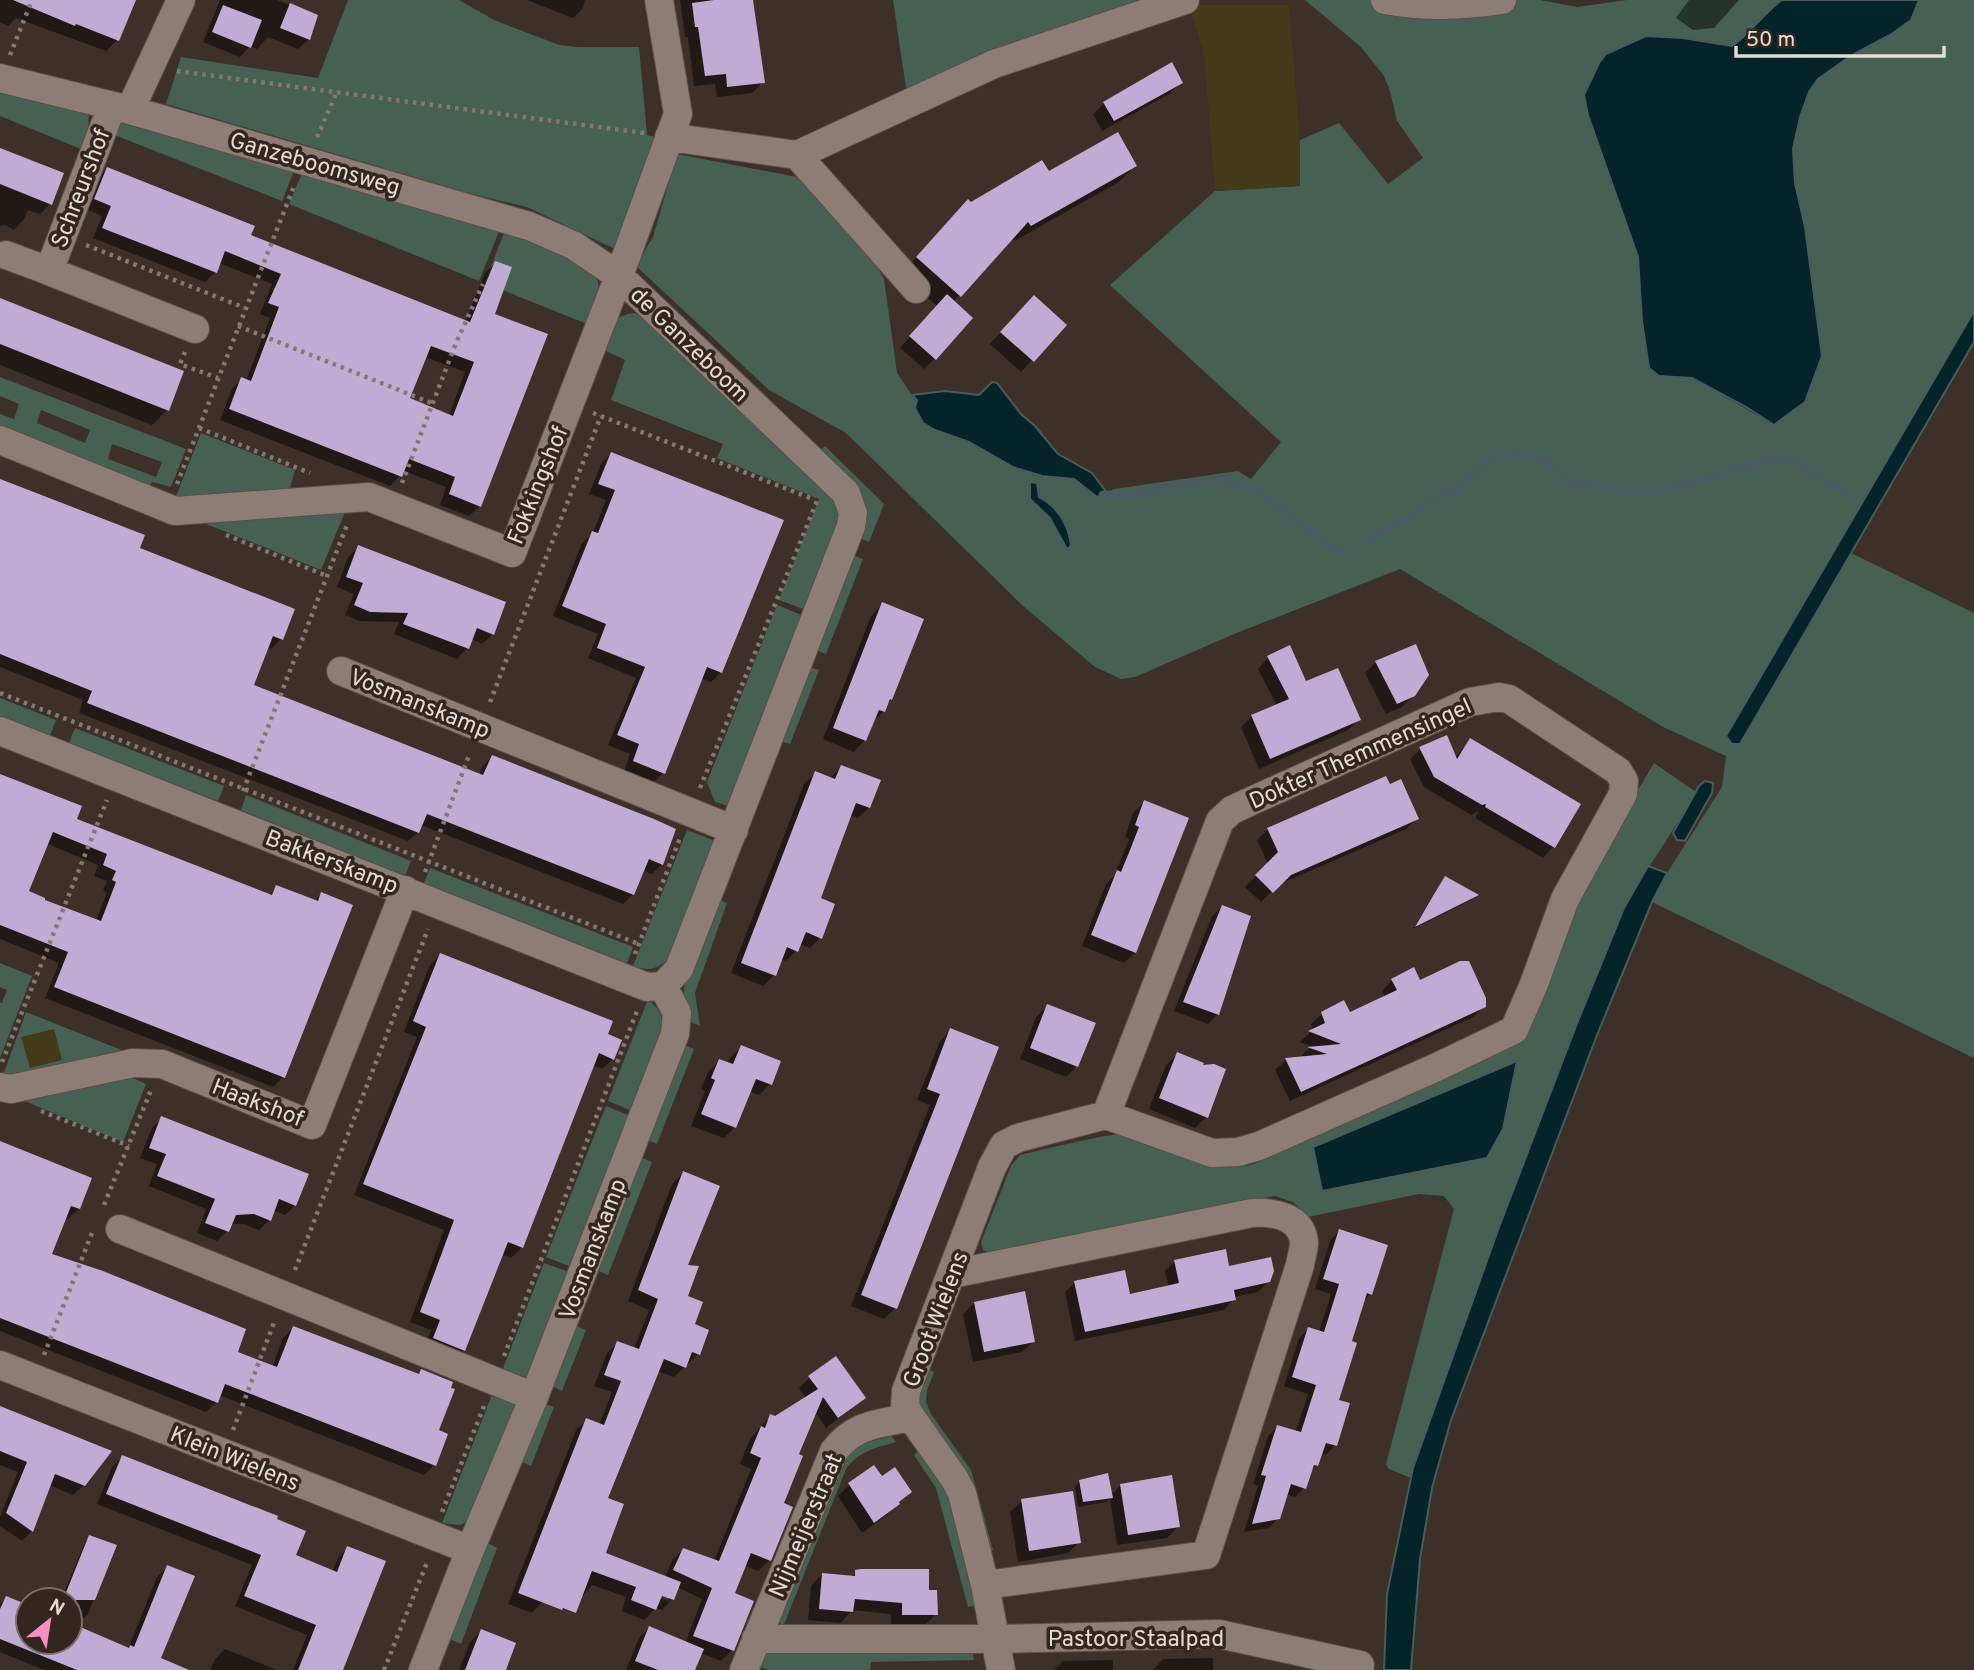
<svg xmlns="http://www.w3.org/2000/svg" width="1974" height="1670" font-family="Overpass,sans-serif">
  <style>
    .green { fill: #466154; fill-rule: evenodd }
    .sand { fill: #433a1a }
    .water { fill: #052429; stroke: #485b5d; stroke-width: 2 }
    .shadow { fill: #0007; fill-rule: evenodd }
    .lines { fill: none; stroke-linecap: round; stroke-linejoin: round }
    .stream { stroke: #485b5d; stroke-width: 9 }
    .building { fill: #bfacd5; fill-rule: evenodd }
    .minor-casing { stroke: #5a4f47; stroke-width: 30 }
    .path { stroke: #847972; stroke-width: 4.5; stroke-dasharray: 3.5 5; stroke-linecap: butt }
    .minor { stroke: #8d7d74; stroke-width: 28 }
    .labels { text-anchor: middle; stroke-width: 7; stroke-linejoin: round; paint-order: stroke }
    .street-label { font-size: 23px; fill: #e4dbd6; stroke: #33261e }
  </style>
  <rect width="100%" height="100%" fill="#3d3028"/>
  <path class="green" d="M348 0H459L494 20 559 45 579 47H639L647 135 655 137 636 201 615 249 527 207 472 194 166 104 181 57 318 78Z
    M893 0H1152L907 95Z
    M1305 0H1540L1577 7 1627 0H1782C1763 13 1752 33 1732 46L1683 38 1646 36 1606 54 1599 63 1584 95 1588 115 1638 257 1642 321 1649 368 1659 376 1692 378 1774 425 1805 402 1822 356 1805 227 1795 183 1793 149 1800 117 1809 92 1818 79 1852 55 1890 35 1911 20 1919 0H1974V311L1726 736 1740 744 1851 553 1974 613V1058L1652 902 1667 873 1722 787 1726 756 1663 727 1400 569 1234 634 1135 677 1121 679 1095 667 1022 605 846 433 769 390 636 266 653 237 677 154 802 178 877 266 884 279 897 373 935 430 969 442 1013 467 1042 476 1073 479 1097 497 1114 489 1238 471 1251 479 1281 442 1110 285 1215 191 1300 186V140L1339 123 1388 184 1423 158 1397 121 1390 91 1384 76 1361 47Z
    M0 89 89 114 88 132 81 149 0 116Z
    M117 122 294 171 282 201 112 134Z
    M302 173 500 229 479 281 289 204Z
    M505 230C525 237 594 261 598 282 601 295 592 312 587 324L485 283Z
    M634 313 645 317 834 498 840 511 839 524 806 610 779 600 819 499 717 458 723 444 611 400 625 360 600 348C609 330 612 315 634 313Z
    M0 377 186 449 171 487 152 482 147 491 0 434V414L14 419 19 404 0 396ZM41 410 90 430 85 443 37 423ZM112 444 162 462 156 477 108 459Z
    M201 433 295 470 290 489 174 501Z
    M825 446 884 504 869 542 858 537 818 452Z
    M345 512 321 570 194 519Z
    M850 554 863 559 826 654 816 650Z
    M777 605 804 616 729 806 715 802 707 782Z
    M806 666 819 670 790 744 781 741Z
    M0 698 56 720 50 736 0 716Z
    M75 728 224 786 218 801 69 743Z
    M1654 763 1696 792C1673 832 1647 868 1624 908L1498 1230 1411 1478 1389 1469 1386 1464 1454 1209 1444 1196 1419 1194 1308 1217 1293 1202 1275 1196 988 1252 983 1250 981 1242 1011 1166 1020 1155C1038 1151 1113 1132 1126 1134 1172 1145 1202 1177 1254 1164L1522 1038 1582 884Z
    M246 795 411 861 405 876 241 810Z
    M687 830 715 841 668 959C657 970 648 971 633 966Z
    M430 868 633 947 627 963 424 883Z
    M715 899 727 903 695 993 700 1026 688 1021 683 998 685 980Z
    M0 963 32 976 0 1058V1003H2L7 990 0 987Z
    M648 999 658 1009 664 1024 635 1112 608 1101Z
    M26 1012 134 1055 1 1081Z
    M684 1045 694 1049 657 1144 647 1140Z
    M130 1074 133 1078 146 1084 123 1142 22 1100Z
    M606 1106 633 1117 574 1268 546 1257Z
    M640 1157 652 1162 608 1275 596 1270Z
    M544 1263 572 1273 530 1378 502 1371Z
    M574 1325 586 1330 562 1391 550 1385Z
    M928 1369 934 1372 927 1390 926 1402 931 1414 971 1470 993 1550 986 1552 919 1407 918 1394Z
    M493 1392 520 1405 469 1521 460 1525 442 1523Z
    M543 1403 554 1407 531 1466 520 1461Z
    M892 1436 896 1442C875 1448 859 1451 846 1469L783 1627 779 1621 841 1460 864 1443Z
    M920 1451 946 1488 976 1605 968 1607 936 1488 914 1455Z
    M488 1543 497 1548 461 1644 450 1639Z
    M972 1650 974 1660 871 1662 870 1670H768L763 1668 753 1670 766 1653Z"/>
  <path class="sand" d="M1189 5H1289L1300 140V186L1215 191 1204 54Z
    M54 1029 62 1060 30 1068 21 1037Z"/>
  <path class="water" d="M1782 0H1919L1911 20 1890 35 1852 55 1818 79 1809 92 1800 117 1793 149 1795 183 1805 227 1822 356 1805 402 1774 425 1748 408 1692 378 1659 376 1649 368 1642 321 1638 257 1588 115 1584 95 1599 63 1606 54 1646 36 1683 38 1732 46C1752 33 1763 13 1782 0Z
    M1974 311V342L1740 744H1732L1726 736Z
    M992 382 997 383 1021 414 1035 426 1058 454 1092 473 1107 493 1097 497 1074 479 1042 476 1013 467 969 442 935 430 923 423 915 408 917 400 912 395 945 391 979 395Z
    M1030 482 1037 483 1039 497C1057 506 1069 525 1071 546L1067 549 1050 518 1030 499Z
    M1705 781 1713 783 1712 793 1685 841 1677 840 1673 833 1699 786Z
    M1648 866 1667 873 1652 902 1597 1035 1451 1420 1432 1488 1420 1559 1411 1670H1384L1387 1594 1413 1468 1498 1230 1578 1021 1624 908Z
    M1517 1061 1503 1129 1487 1158 1322 1191 1313 1147Z"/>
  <path class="shadow" d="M0 0H134L117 40 106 51 16 18 8 26 0 22Z
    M220 0H277L315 16 308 40 298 49 268 37 257 49 250 46 240 57 203 42Z
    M527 0H585L583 8 573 18Z
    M680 0H752L763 82 752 93 717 97 715 84 694 86 688 37H685Z
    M1689 0H1739L1714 28 1693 30 1676 18Z
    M1180 83 1169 94 1102 131 1093 114 1104 103Z
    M0 149 50 204 40 214 28 210 24 219 14 230 5 225 0 226Z
    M1135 166 1119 182 1014 241 1012 237 953 302 935 358 924 369 900 348 937 306 901 274 952 218 971 204 1048 173Z
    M107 169 249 236 465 322 485 273 495 263 480 506 469 516 440 505 446 487 404 471 390 486 220 420 232 389 242 379 246 381 270 318 260 314 272 284 219 263 215 272 205 282 93 238 102 216 86 209 97 179ZM425 357 465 372 449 416 408 399Z
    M0 299 167 410 152 425 0 365Z
    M1023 308 1064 325 1021 372 990 344Z
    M611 454 721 672 711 682 700 678 663 773 653 783 624 771 630 754 608 745 636 678 588 658 598 634 553 616 582 543 593 533 606 500 589 494 601 464Z
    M0 481 137 549 281 639 271 649 267 647 251 686 479 775 482 767 492 757 662 864 652 874 642 870 633 894 623 904 421 825 418 832 408 841 79 713 83 700 0 667Z
    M359 547 493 634 482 644 471 639 467 648 457 659 394 634 399 622 359 621 345 615 354 594 337 587 348 557Z
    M882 604 891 699 883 712 872 723 865 740 854 752 823 739 871 616Z
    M1268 658 1359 719 1348 730 1259 769 1241 727 1252 716 1277 706 1258 669Z
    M1376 662 1414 695 1402 707 1386 714 1365 673Z
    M1470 740 1579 804 1553 847 1543 858 1475 818 1479 811 1471 815 1424 787 1410 759 1420 749 1455 758Z
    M841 767 869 807 858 818 850 815 819 899 820 938 810 948 799 944 796 951 786 961 780 959 774 975 763 986 731 973 804 784 815 773 829 779Z
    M0 776 75 820 269 895 276 887 314 902 322 894 283 1077 273 1087 45 998 59 963 0 939ZM46 843 98 865 94 876 107 881 103 891 107 892 96 921 42 901 26 892Z
    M1144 802 1135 952 1124 963 1082 946 1106 884 1115 875 1120 862 1129 839 1125 837 1133 813Z
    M1416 819 1406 829 1278 885 1261 902 1245 887 1268 864 1257 840 1268 829Z
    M1445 878 1476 896 1471 900 1413 929Z
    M1222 907 1218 1014 1208 1024 1174 1011 1212 916Z
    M440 955 606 1035 613 1059 602 1069 592 1065 522 1247 511 1258 502 1254 464 1350 453 1361 424 1349 431 1330 410 1322 444 1230 354 1195 417 1037 404 1032 430 965Z
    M1392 980 1419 982 1484 1006 1473 1017 1290 1101 1275 1070 1286 1060 1298 1059 1308 1049 1315 1048 1300 1042 1313 1030 1311 1024 1322 1014 1344 1003 1349 1015 1385 998 1382 991Z
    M1047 1006 1077 1066 1066 1077 1020 1059 1036 1017Z
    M951 1030 997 1048 895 1308 884 1319 851 1306 930 1105 917 1100 940 1041Z
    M741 1047 770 1084 759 1095 749 1091 735 1127 724 1138 691 1126 705 1091 701 1089 708 1072 719 1061 727 1064 730 1058Z
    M1177 1054 1206 1117 1195 1128 1149 1109 1166 1065Z
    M162 1118 295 1205 285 1215 273 1210 269 1220 259 1230 243 1224H230L227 1231 217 1241 197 1233 206 1209 149 1186 157 1164 140 1158 152 1128Z
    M0 1143 90 1179 78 1209 68 1219 65 1217 50 1255 235 1353 272 1367 283 1338 293 1328 417 1376 421 1371 437 1431 434 1465 424 1475 219 1395 216 1402 206 1412 0 1331Z
    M683 1173 686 1297 692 1325 707 1331 698 1354 674 1377 657 1371 606 1499 604 1554 665 1578 672 1560 683 1550 714 1561 751 1469 740 1464 750 1439 760 1427 771 1416 776 1418 806 1399 799 1388 810 1377 864 1398 826 1428 815 1412 797 1455 782 1504 769 1560 758 1571 744 1565 732 1594 752 1602 732 1650 721 1661 701 1653 694 1670H626L639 1638 649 1628 685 1643 702 1599 677 1587 672 1599 662 1610 656 1608 644 1620 622 1611 626 1597 592 1585 580 1599 542 1602 532 1613 508 1604 576 1430 587 1420 599 1425 612 1392 594 1386 607 1353 618 1343 634 1349 649 1310 628 1301 672 1184ZM653 1595 669 1597V1601Z
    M1339 1231 1371 1294 1362 1303 1350 1342 1337 1401 1335 1445 1326 1455 1320 1453 1317 1465 1309 1473 1304 1488 1295 1497 1286 1494 1278 1518 1269 1528 1244 1532 1258 1486 1253 1484 1268 1436 1277 1427 1295 1433 1308 1394 1284 1386 1299 1338 1308 1329 1319 1332 1331 1294 1315 1289 1330 1241Z
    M1175 1261 1228 1268 1269 1281 1258 1292 1234 1297V1299L1224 1310 1075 1341 1065 1292 1075 1282 1129 1296 1169 1287 1165 1271Z
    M974 1303 1034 1341 1022 1352 973 1362 963 1314Z
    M0 1408 84 1485 73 1495 49 1485 32 1531 22 1541 0 1526V1517L18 1472 0 1465Z
    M122 1457 294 1556 332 1572 338 1558 348 1548 341 1670H293L307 1635 235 1606 252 1565 97 1504 112 1467Z
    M881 1479 910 1492 887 1515 862 1533 838 1496 849 1485Z
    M1080 1481 1111 1495 1120 1486 1178 1527 1167 1538 1117 1545 1110 1499 1106 1502 1078 1507 1075 1487Z
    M1022 1501 1079 1542 1068 1553 1018 1562 1010 1512Z
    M90 1537 114 1546 88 1614 83 1619 70 1608V1600H61L85 1542Z
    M167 1567 159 1659 186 1670H44L0 1652V1604L6 1598 28 1607V1642H70V1625L128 1649 157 1577Z
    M856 1572 928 1592 936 1614 925 1625 891 1626V1614L852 1610 841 1623 808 1620 811 1586 822 1574 851 1577Z
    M481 1631 504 1670H459L470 1642Z
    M225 1649 277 1670H210L215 1659Z
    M1213 1658V1670H1153L1163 1659Z
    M1113 1660V1670H1054L1063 1661Z"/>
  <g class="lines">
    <path class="stream" d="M1103 495 1130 496 1220 478 1238 486 1254 488 1324 542 1344 553
      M1367 540C1389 528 1412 517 1430 501 1438 495 1450 493 1459 487 1473 477 1482 460 1501 456 1515 453 1536 454 1547 463 1554 468 1559 477 1567 480 1590 489 1621 489 1646 489 1695 489 1738 464 1786 457L1852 497"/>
  </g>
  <path class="building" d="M13 0H136L119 41 76 24 75 26Z
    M714 0H753L765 83 727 87 726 74 705 76 698 27H695L692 3Z
    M290 3 318 15 310 40 280 28Z
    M223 5 262 20 251 48 212 32Z
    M1172 62 1183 83 1114 121 1103 102Z
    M1118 132 1137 166 1031 226 1028 222 961 297 916 257 968 199 971 202 1042 160 1049 171Z
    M0 148 64 173 52 205 0 184Z
    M107 167 255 226 251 235 470 322 495 261 512 267 495 314 548 334 481 507 449 494 455 477 409 459 402 477 229 409 241 377 251 381 279 307 268 303 281 274 225 251 217 273 102 228 111 206 94 199ZM431 346 474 362 453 416 410 398Z
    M947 294 973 318 936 360 909 336Z
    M1034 295 1067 325 1034 362 1000 332Z
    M0 298 184 371 169 411 0 344Z
    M611 452 784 520 722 673 707 667 665 774 633 761 639 744 617 735 645 667 597 648 606 624 562 606 592 531 598 533 615 490 598 484Z
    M0 479 145 535 140 548 295 609 283 640 273 636 254 685 483 775 492 755 654 819 676 829 663 865 649 859 634 895 427 814 419 833 87 703 92 691 0 654Z
    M358 545 506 602 494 635 477 628 469 649 403 624 408 613 370 612 354 605 363 583 346 577Z
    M882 602 924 619 892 700 890 699 885 712 879 710 866 741 833 728Z
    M1416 644 1429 675 1415 696 1397 704 1375 661Z
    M1290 645 1306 681 1338 668 1361 720 1270 759 1251 715 1289 699 1267 656Z
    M1447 735 1457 759 1470 738 1581 804 1555 848 1485 807 1486 804 1482 805 1434 777 1419 747Z
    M841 765 881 780 870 808 856 803 841 843 821 898 835 904 822 939 806 932 798 952 787 947 776 976 741 963 815 771 835 779Z
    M0 774 82 806 77 819 272 895 276 885 318 901 321 892 353 905 285 1078 54 987 68 952 0 925ZM53 832 107 854 103 865 116 871 112 880 116 882 101 921 45 900V898L29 891Z
    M1386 776 1390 784 1401 779 1419 819 1291 875 1273 893 1255 875 1278 852 1267 828Z
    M1144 800 1189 818 1136 953 1091 935 1117 870 1121 872 1130 850 1139 827 1135 825Z
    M1445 876 1479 895 1415 927 1433 896Z
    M1222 905 1251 916 1219 1015 1183 1002Z
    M440 953 613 1021 608 1034 622 1040 614 1060 599 1053 523 1248 508 1242 465 1351 433 1338 440 1320 420 1312 454 1220 363 1184 426 1027 413 1021Z
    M1460 961H1469L1486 998V1007L1301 1092 1285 1058 1327 1054 1307 1047 1341 1044 1308 1031 1325 1023 1321 1012 1344 1000 1350 1012 1397 990 1391 979 1414 967 1420 980Z
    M1047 1004 1096 1023 1078 1067 1030 1048Z
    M950 1028 999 1047 897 1309 861 1295 940 1094 927 1089Z
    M741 1045 781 1061 772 1085 756 1079 736 1128 701 1114 715 1080 711 1078 719 1059 733 1064Z
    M1177 1052 1204 1063 1203 1065 1214 1064 1226 1069 1208 1118 1159 1098Z
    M161 1116 309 1174 296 1206 279 1199 271 1221 254 1214 236 1215 229 1232 205 1223 215 1199 157 1176 166 1154 149 1148Z
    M0 1141 92 1178 80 1209 71 1206 52 1254 103 1271 246 1329 238 1352 277 1367 293 1326 419 1374 421 1369 453 1382 451 1388 455 1389 439 1430 448 1434 436 1466 225 1384 218 1403 0 1318Z
    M683 1171 720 1186 688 1265 699 1266 688 1296 703 1302 695 1324 709 1330 700 1355 692 1352 686 1368 664 1359 608 1498 624 1504 606 1553 681 1582 674 1600 662 1596 656 1610 631 1600 636 1587 592 1571 576 1613 563 1608 562 1610 518 1593 586 1418 604 1425 621 1381 604 1375 617 1341 639 1349 658 1299 638 1290Z
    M1339 1229 1388 1245 1372 1295 1367 1293 1352 1341 1357 1343 1339 1400 1350 1403 1337 1446 1326 1443 1318 1466 1314 1465 1306 1489 1291 1484 1280 1519 1252 1524 1266 1476 1261 1475 1277 1425 1301 1432 1316 1385 1292 1377 1308 1327 1324 1332 1339 1284 1323 1279Z
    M1226 1249 1229 1266 1271 1257 1274 1271 1270 1282 1234 1290 1236 1300 1085 1332 1074 1281 1125 1270 1130 1294 1179 1283 1174 1260Z
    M1025 1291 1035 1342 984 1352 974 1302Z
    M836 1356 866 1398 838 1418 823 1397 799 1454 803 1456 784 1503 793 1507 771 1561 751 1553 735 1593 754 1601 734 1651 693 1636 712 1588 673 1570 683 1548 719 1561 761 1458 750 1453 761 1426 765 1428 770 1414 775 1416 818 1389 808 1376Z
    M0 1406 112 1451 85 1486 55 1474 33 1532 6 1513 27 1462 0 1451Z
    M122 1455 278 1516 277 1519 306 1531 296 1555 337 1572 347 1546 386 1561 343 1670H298L316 1625 244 1596 261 1555 106 1494Z
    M874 1465 882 1476 895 1467 912 1492 899 1502 900 1504 874 1523 848 1483Z
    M1108 1473 1113 1498 1083 1502 1079 1480Z
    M1172 1475 1180 1527 1128 1535 1120 1484Z
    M1073 1491 1081 1543 1029 1551 1021 1499Z
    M89 1535 117 1545 95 1600H63Z
    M167 1565 195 1576 161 1658 189 1670H77L0 1639V1609L6 1596 28 1605V1642H70L71 1623 129 1648 130 1645 134 1647Z
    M861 1569H929V1590H937L938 1615H902V1603L855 1599 853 1612 819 1609 822 1573 855 1576V1570Z
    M649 1626 704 1649 695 1670H658L635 1661Z
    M481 1629 516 1643 506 1670H465Z"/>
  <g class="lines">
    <g class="minor-casing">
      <path id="minor" d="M1385 0C1423 7 1464 6 1502 0
        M0 78 130 110 529 226 573 245 619 276 512 553 369 497 175 511 0 440
        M112 106 49 271 195 329
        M130 110 181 0
        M669 137 797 155 994 64 1185 0
        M797 155 916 289
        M6 255 49 271
        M341 671 734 830
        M1499 697 1509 699 1618 771 1624 781 1623 794 1565 899 1534 984 1514 1030 1437 1067 1259 1146 1238 1152 1212 1153 1106 1115 1220 821 1232 810 1247 803 1470 702Z
        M0 731 647 987 663 986
        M0 1087 11 1089 133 1063 162 1064 312 1125 405 890
        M120 1229 534 1397
        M952 1274 1252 1213C1273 1212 1302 1216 1304 1243 1304 1249 1301 1258 1300 1265L1206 1555 985 1585
        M0 1365 470 1550
        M756 1639H994L1219 1634 1360 1665
        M423 1670 470 1550 534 1397 675 1034 677 1013 663 986 679 969 851 526 853 513 846 493 619 276 678 114 659 0
        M744 1670 834 1451C856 1423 879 1424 911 1417
        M1001 1670 985 1585 962 1493 954 1478 911 1417 905 1406 906 1391 992 1167 1004 1145 1018 1138 1106 1115"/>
    </g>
    <path class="path" d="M10 55 32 0
      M177 71 644 133
      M317 137 336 94
      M86 245 245 308
      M238 326 434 404
      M185 352 180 364 218 378
      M593 413 810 498
      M199 428 310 473
      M402 483 456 343 483 284
      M177 484 294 186
      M226 535 327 576
      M0 693 639 944
      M490 702 601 416
      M700 788 817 501
      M243 791 347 525
      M425 872 470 753
      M635 954 680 838
      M2 1062 107 800
      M41 1111 129 1146
      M104 1205 151 1090
      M295 1270 428 929
      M44 1355 92 1233
      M504 1356 637 1011
      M233 1430 275 1320
      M442 1512 484 1406
      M384 1670 428 1560"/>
    <use href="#minor" class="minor"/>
  </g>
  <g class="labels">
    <g class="street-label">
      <text transform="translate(315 163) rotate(16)" y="8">Ganzeboomsweg</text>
      <text transform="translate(80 188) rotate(-69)" y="8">Schreurshof</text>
      <text transform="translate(690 344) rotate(44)" y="8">de Ganzeboom</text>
      <text transform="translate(537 485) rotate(-68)" y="8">Fokkingshof</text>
      <text transform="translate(420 703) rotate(22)" y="8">Vosmanskamp</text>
      <text transform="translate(1360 753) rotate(-24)" y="8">Dokter Themmensingel</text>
      <text transform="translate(332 861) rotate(21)" y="8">Bakkerskamp</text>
      <text transform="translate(258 1102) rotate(21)" y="8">Haakshof</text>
      <text transform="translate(592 1249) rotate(-69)" y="8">Vosmanskamp</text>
      <text transform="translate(935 1319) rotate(-69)" y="8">Groot Wielens</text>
      <text transform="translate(235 1458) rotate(22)" y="8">Klein Wielens</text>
      <text transform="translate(805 1525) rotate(-67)" y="8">Nijmeijerstraat</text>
      <text x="1136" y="1646">Pastoor Staalpad</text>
    </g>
  </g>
  <g transform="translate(49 1621) rotate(30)"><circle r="33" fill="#33261e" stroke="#7a6e68" stroke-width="2"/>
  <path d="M0-5L12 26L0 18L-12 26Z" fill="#fa8fc8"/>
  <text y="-10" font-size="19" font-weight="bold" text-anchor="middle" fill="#e4dbd6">N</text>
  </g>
  <path d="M1736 46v10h208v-10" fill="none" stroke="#e4dbd6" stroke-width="3.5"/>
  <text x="1746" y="46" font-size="21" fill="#e4dbd6" stroke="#33261e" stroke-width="5" paint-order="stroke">50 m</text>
</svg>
